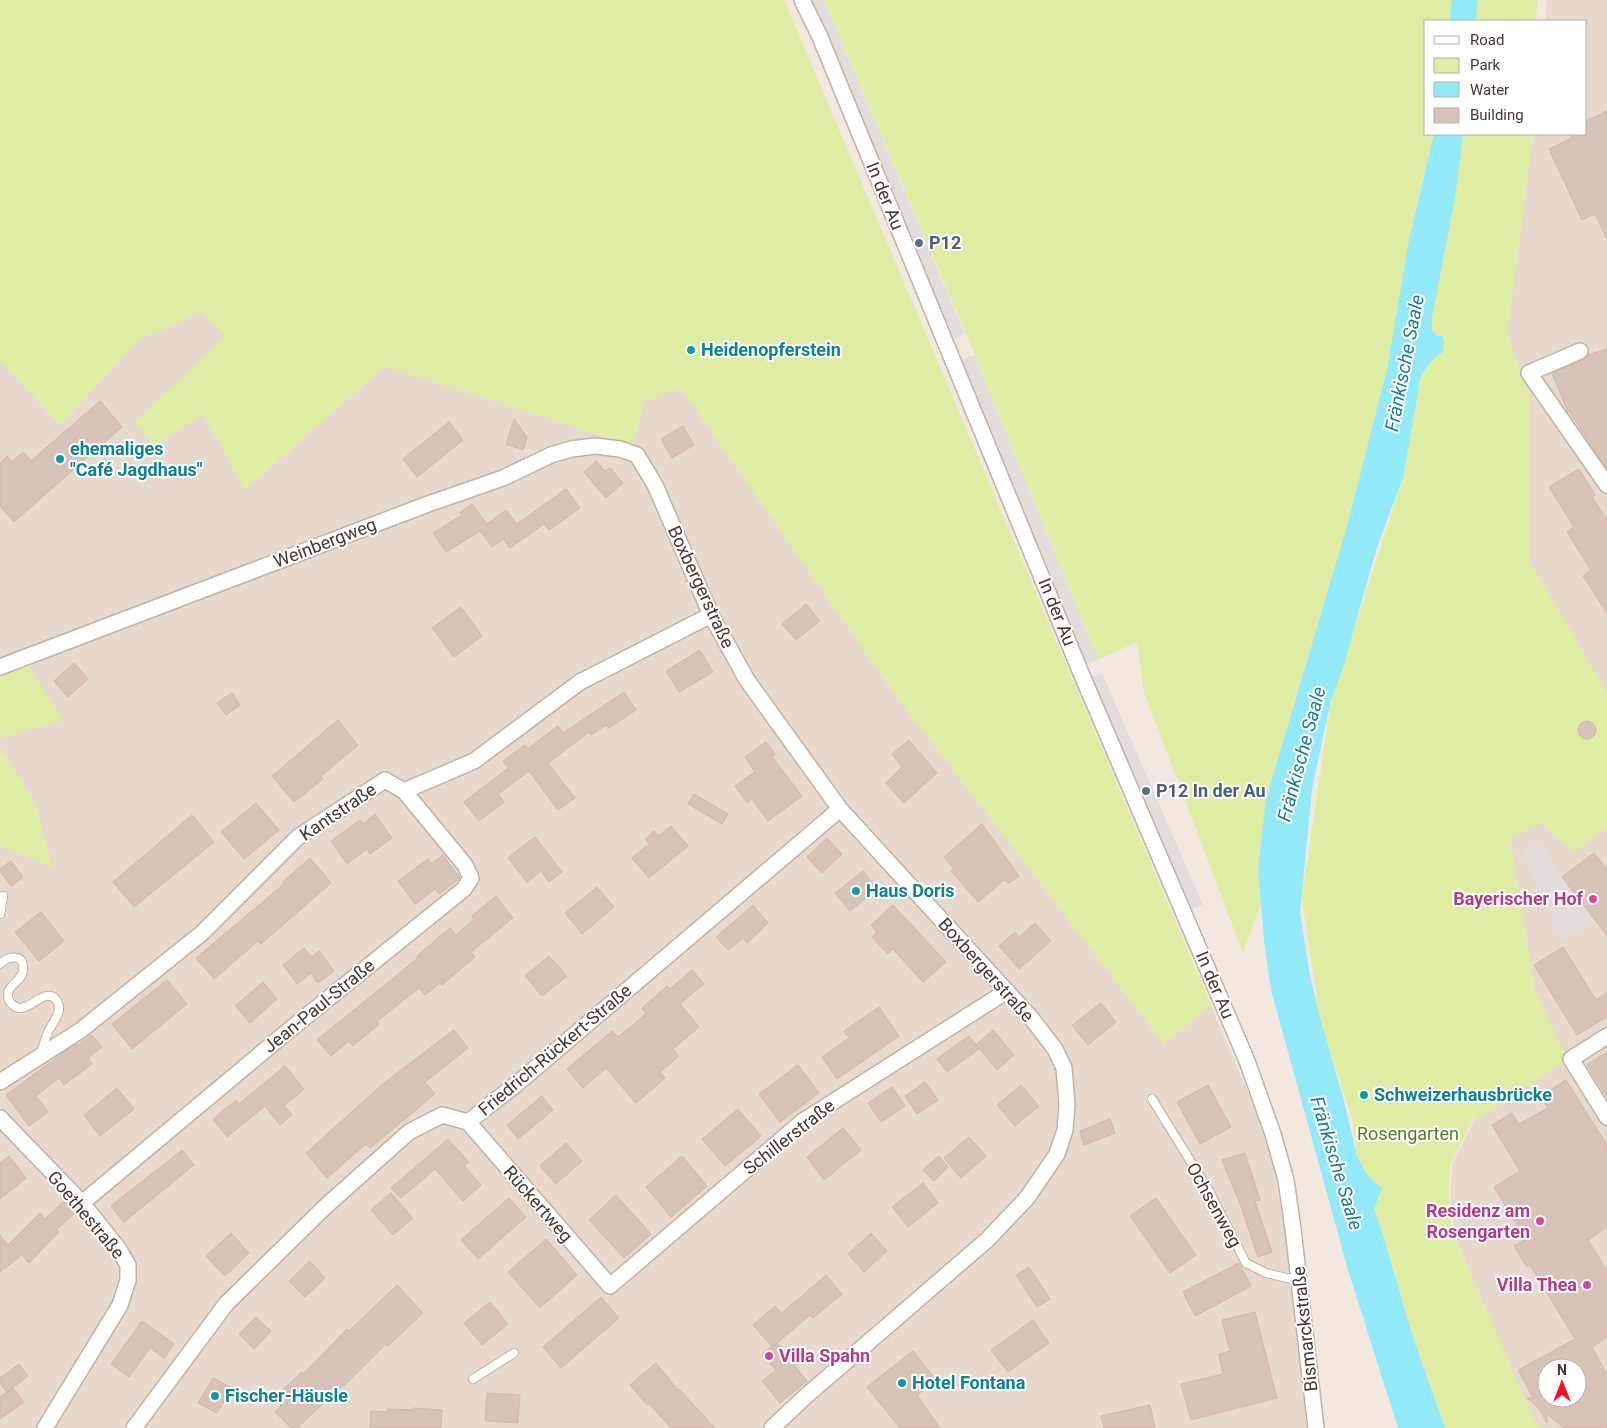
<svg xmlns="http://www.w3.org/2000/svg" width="1607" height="1428" font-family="Roboto,sans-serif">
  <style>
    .residential { fill: #e7d9ce; fill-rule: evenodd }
    .green { fill: #deeca4 }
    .parking { fill: #e2ddda }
    .water { fill: #94e9f8 }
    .building { fill: #d8c3b8; stroke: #d1b6a7; fill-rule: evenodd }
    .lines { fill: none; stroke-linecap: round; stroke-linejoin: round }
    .lane-casing { stroke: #c1b1a5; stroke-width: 10 }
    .street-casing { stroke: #c1b1a5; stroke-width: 18 }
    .lane { stroke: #fff; stroke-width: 8 }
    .street { stroke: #fff; stroke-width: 15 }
    .service-dot { fill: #5c6f8a; stroke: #fff; stroke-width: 2 }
    .culture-dot { fill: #0f9aa8; stroke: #fff; stroke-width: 2 }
    .hotel-dot { fill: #d1479c; stroke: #fff; stroke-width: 2 }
    .labels { text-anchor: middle; stroke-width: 4; stroke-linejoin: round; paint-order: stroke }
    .street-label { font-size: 18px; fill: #443831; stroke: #fff }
    .service-label { font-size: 18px; font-weight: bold; fill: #4e5e75; stroke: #fff; text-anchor: start }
    .culture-label { font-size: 18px; font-weight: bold; fill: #0d838f; stroke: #fff; text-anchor: start }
    .hotel-label { font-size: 18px; font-weight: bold; fill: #b23c85; stroke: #fff; text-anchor: end }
    .park-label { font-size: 18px; fill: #5a7b1f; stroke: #fff }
    .water-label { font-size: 19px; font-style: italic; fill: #1c7d90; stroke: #fff }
  </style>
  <rect width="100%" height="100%" fill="#f3e8e0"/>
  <path class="residential" d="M1547 0H1607V694L1530 562 1529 393 1507 334 1533 134H1586V21H1545Z
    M203 311 227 336 154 446 203 414 245 490 385 366 633 446 644 402 680 387 894 693 1164 1044 1211 1005 1271 1147 1295 1299 1308 1428H0V845L52 867 36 803 0 748V738L62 720 28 666 0 677V360L60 425 139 340Z
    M1541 823 1573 852 1607 828V1428H1541L1534 1422 1458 1244 1453 1221 1450 1193 1452 1164 1473 1123 1567 1059 1535 992 1510 837ZM1547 1368H1577V1398H1547Z"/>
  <path class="green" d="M0 0H784L1211 1005 1164 1044 894 693 680 387 644 402 633 446 385 366 245 490 203 414 154 446 135 422 226 336 203 311 139 340 60 425 0 360Z
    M824 0H1452L1449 21H1426V134H1434L1409 240 1387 369 1347 526 1266 799 1258 868 1261 902 1243 953 1144 692 1137 642 1098 660 975 355Z
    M1474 0H1537L1536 21H1474Z
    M1458 134H1532L1531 149 1507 334 1529 393 1530 562 1607 694V828L1573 852 1541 823 1510 838 1535 992 1567 1059 1473 1123V1112L1471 1124 1450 1166 1449 1194 1451 1222 1457 1243 1536 1423 1542 1428H1445L1412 1334 1380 1225 1373 1209 1382 1188 1373 1181 1366 1173 1357 1156 1352 1118 1320 1021 1302 897 1331 700 1403 478Z
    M28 666 63 720 0 738V677Z
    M0 748 36 803 52 868 0 845Z"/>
  <path class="parking" d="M809 0H824L965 334 953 339Z
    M975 355 1098 660 1085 665 961 360Z
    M1102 673 1203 905 1191 910 1089 678Z
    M1539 839 1562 877 1595 921 1562 941 1521 849Z"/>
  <path class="water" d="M1452 0H1478L1475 21H1449Z
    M1434 134H1463L1455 198 1432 318V330L1436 336H1442L1444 342 1443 352 1433 359 1421 375 1403 478 1377 547 1343 668 1331 700 1312 789 1300 913 1310 976 1321 1021 1343 1097 1357 1156 1366 1173 1373 1181 1382 1188 1374 1209 1380 1225 1412 1334 1445 1428H1398L1348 1270 1271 990 1264 941 1258 868 1266 799 1347 526 1387 369 1409 240Z"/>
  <path class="building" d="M1607 111V239L1595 214 1582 220 1549 149 1572 138 1570 134H1586V121Z
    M1607 349V469L1569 411 1568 412 1552 373 1584 360 1588 355Z
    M100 401 122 427 14 522 0 506V463L7 456 12 462 23 452 31 461Z
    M514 419 527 437 523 450 506 444Z
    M449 422 463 440 417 477 403 459Z
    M683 426 694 445 672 458 661 439Z
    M596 461 605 471 610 468 623 483 606 498 584 472Z
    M1579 469 1595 495 1592 497 1607 520V613L1583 576 1591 570 1567 532 1574 527 1549 487Z
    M566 489 580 508 549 530 544 524 510 548 503 539 492 547 480 531 446 552 433 533 462 515 460 513 472 504 487 524 506 510 517 524Z
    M806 604 820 621 796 640 782 624Z
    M461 607 482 636 454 657 432 628Z
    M700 650 713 672 679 692 666 671Z
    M74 663 88 679 68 697 54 681Z
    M624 692 636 710 609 728 606 725 591 735 589 732 548 763 575 798 558 810 529 771 498 794 504 802 479 821 464 802 508 768 503 761 525 745 528 749 558 726 563 733Z
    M232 693 240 705 226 715 217 703Z
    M338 720 358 745 321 776 323 779 294 802 272 776Z
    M1578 730a9 9 0 1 1 18 0a9 9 0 1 1-18 0Z
    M909 740 937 773 904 803 886 783 902 767 892 754Z
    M766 742 775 754 772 757 802 796 768 821 752 799 747 803 735 786 755 772 745 757Z
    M694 794 728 814 722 824 688 804Z
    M256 803 279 830 244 859 221 832Z
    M375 814 392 838 370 854 367 849 347 864 331 841 360 820 363 824Z
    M192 815 214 842 134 907 113 882Z
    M982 824 1019 876 1009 883 1004 880 978 902 951 871 954 869 944 857Z
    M671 826 688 846 649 878 632 858 649 844 645 839 654 831 658 836Z
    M535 837 562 872 549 882 541 871 527 882 508 858Z
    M827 838 842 854 822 873 807 857Z
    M1594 853 1607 869V936L1562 877Z
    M443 855 460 878 439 894 435 889 415 904 398 881 428 859 431 864Z
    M310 858 331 883 261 944 258 941 214 979 196 958 284 884 283 882Z
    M11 861 23 877 11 886 0 871V869Z
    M863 871 877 889 850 911 835 893Z
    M597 887 614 907 582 934 565 913Z
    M496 896 513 918 471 952 475 957 442 985 440 983 425 995 419 988 377 1021 379 1024 353 1046 349 1041 331 1056 317 1040 418 958 417 956 450 928 456 935 474 919 472 916Z
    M753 905 768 923 747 943 743 938 728 950 716 937Z
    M893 905 946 962 923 982 893 949 888 954 872 937 877 932 871 925Z
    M41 912 64 941 39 961 15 932Z
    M1035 923 1051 941 1019 969 999 946 1015 932 1019 937Z
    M1563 947 1596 1000 1607 992V1017L1577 1035 1534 965Z
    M304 948 312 957 319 951 334 971 318 983 311 973 297 984 283 965Z
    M549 956 567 976 542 996 525 976Z
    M692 970 704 984 680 1004 699 1027 673 1049 679 1056 660 1072 665 1078 636 1103 606 1068 583 1088 567 1069 612 1031 618 1037 646 1014 642 1008 667 986 670 989Z
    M167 980 187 1004 132 1049 112 1024Z
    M263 982 277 999 250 1023 235 1006Z
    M1101 1003 1116 1022 1088 1045 1072 1025Z
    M879 1007 899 1036 837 1079 822 1057 849 1038 844 1031Z
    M454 1030 468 1048 425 1082 435 1094 370 1148 366 1144 327 1178 306 1153 384 1083Z
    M993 1030 1014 1055 997 1070 978 1047 979 1049 947 1072 937 1059 969 1036 976 1045Z
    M92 1035 102 1047 88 1058 92 1064 64 1085 59 1078 36 1096 48 1112 29 1126 6 1095 64 1052 77 1044 78 1045Z
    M1607 1052V1097L1587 1065Z
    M798 1065 819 1093 780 1122 759 1094Z
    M285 1066 304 1089 284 1106 292 1115 280 1125 265 1106 227 1137 213 1119 236 1100 239 1104Z
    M1566 1080 1607 1145V1227L1588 1240 1607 1271V1337L1592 1347 1607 1375V1428H1564L1547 1414V1423L1539 1408 1527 1398H1533L1518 1370 1575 1339 1530 1265 1527 1267 1514 1246 1526 1239 1494 1187 1520 1171 1492 1125 1512 1113 1519 1124 1548 1108 1540 1096ZM1547 1368H1577V1398H1547Z
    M925 1082 938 1100 917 1114 905 1096Z
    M1021 1085 1039 1106 1015 1126 997 1105Z
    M1208 1085 1231 1127 1200 1144 1177 1102Z
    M892 1087 905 1106 881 1122 868 1103Z
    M117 1088 134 1109 100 1136 84 1115Z
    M542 1096 553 1110 518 1139 507 1125Z
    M738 1109 761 1136 725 1166 702 1139Z
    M1110 1119 1115 1133 1084 1145 1080 1131Z
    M843 1128 861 1150 824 1180 807 1157Z
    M969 1137 986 1156 961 1178 944 1158Z
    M448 1139 469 1162 464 1166 481 1185 463 1201 435 1169 401 1198 391 1188Z
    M566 1143 582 1161 556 1184 540 1166Z
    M182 1150 194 1165 124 1222 111 1206Z
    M1245 1153 1260 1200 1255 1201 1272 1252 1258 1257 1241 1206 1222 1160Z
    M9 1156 26 1178 0 1199V1163Z
    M682 1156 707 1186 671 1217 646 1187Z
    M939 1156 948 1167 934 1181 923 1170Z
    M923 1183 938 1203 908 1227 892 1207Z
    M391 1193 413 1218 393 1235 371 1210Z
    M616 1195 651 1234 624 1258 589 1220Z
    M509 1198 526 1217 478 1259 461 1240Z
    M1156 1198 1196 1255 1170 1273 1130 1216Z
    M65 1200 76 1212 56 1230 59 1232 29 1263 22 1255 0 1272V1235L8 1245 40 1213 45 1219Z
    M231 1233 249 1253 225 1276 206 1256Z
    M871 1233 887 1251 864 1272 848 1254Z
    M546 1239 577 1275 540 1308 508 1272Z
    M310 1261 325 1278 305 1297 289 1281Z
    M1239 1263 1251 1286 1195 1316 1183 1292Z
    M1029 1267 1050 1299 1037 1307 1016 1275Z
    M826 1275 842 1294 813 1318 810 1315 772 1347 753 1325 775 1306 782 1313Z
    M397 1285 423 1313 388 1346 386 1344 344 1386 343 1385 297 1428H291L275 1412 281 1406 274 1398 302 1372 303 1374 347 1329 349 1331Z
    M601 1297 619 1318 561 1368 543 1347Z
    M490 1302 508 1324 482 1345 464 1323Z
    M1255 1312 1277 1398 1191 1420 1181 1384 1223 1374 1219 1354 1230 1351 1222 1320Z
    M256 1317 271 1331 254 1349 239 1334Z
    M1033 1320 1049 1343 1008 1372 991 1350Z
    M142 1321 174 1344 164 1358 150 1348 129 1377 111 1364Z
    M777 1343 807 1381 780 1403 762 1381 776 1370 762 1354Z
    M913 1351 936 1380 917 1395 940 1428H900L867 1387Z
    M656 1363 678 1390 679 1389 715 1428H671L649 1404 647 1405 630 1385Z
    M19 1364 28 1376 7 1392 0 1383V1378Z
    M213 1378 232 1388 217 1413 198 1403Z
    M13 1388 24 1402 0 1419V1397Z
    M487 1393 520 1395 518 1423 485 1421Z
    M1150 1405 1155 1428H1104L1101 1416Z
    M413 1408 442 1410 441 1428H370L371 1411 388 1412V1409L413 1410Z"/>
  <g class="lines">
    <g class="lane-casing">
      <path id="lane" d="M0 914 3 896
        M0 964C8 956 25 953 23 970 23 981 7 985 8 995 8 999 10 1003 13 1005 27 1018 45 983 57 1001 64 1011 52 1023 48 1032 45 1040 43 1047 40 1054
        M1152 1099 1209 1191 1246 1263 1266 1273 1299 1281
        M473 1379 514 1353"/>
    </g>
    <g class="street-casing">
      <path id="street" d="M802 0 820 37 1081 673 1247 1061 1273 1134 1286 1180 1293 1229 1316 1428
        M1580 351 1529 373 1607 485
        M0 667 428 504 503 478 551 455 571 449 595 446 620 449 637 455 655 485 711 615 747 680 840 809 1032 1019 1055 1049 1064 1068 1067 1104 1065 1130 1057 1154 1027 1198 987 1240 806 1396 772 1428
        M1607 1036 1571 1059 1607 1117
        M0 1082 81 1030 202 933 298 837 385 780 404 791 474 761 580 682 711 615
        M0 1118 82 1203 118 1248 128 1265V1280L120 1305 45 1428
        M468 1122 610 1286 803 1121 1007 991
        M82 1203 288 1031 464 889 471 878 465 865 404 791
        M134 1428 226 1304 326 1206 409 1132 442 1115 468 1122 519 1082 840 809"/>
    </g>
    <use href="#lane" class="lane"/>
    <use href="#street" class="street"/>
  </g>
  <g class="service-dot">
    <circle cx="919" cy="243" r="5"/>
    <circle cx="1146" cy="791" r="5"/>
  </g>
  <g class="culture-dot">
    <circle cx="691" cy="350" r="5"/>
    <circle cx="60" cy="459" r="5"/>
    <circle cx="856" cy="891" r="5"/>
    <circle cx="1364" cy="1095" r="5"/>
    <circle cx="902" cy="1383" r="5"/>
    <circle cx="215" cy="1396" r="5"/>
  </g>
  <g class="hotel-dot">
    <circle cx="1593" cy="899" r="5"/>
    <circle cx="1540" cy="1221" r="5"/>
    <circle cx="1587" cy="1285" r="5"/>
    <circle cx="769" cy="1356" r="5"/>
  </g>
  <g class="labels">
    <g class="street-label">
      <text transform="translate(885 196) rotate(68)" y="6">In der Au</text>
      <text transform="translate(325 543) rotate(-21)" y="6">Weinbergweg</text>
      <text transform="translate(701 587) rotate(65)" y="6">Boxbergerstraße</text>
      <text transform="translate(1057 612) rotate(68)" y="6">In der Au</text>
      <text transform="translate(338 812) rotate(-34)" y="6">Kantstraße</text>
      <text transform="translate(986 970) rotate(48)" y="6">Boxbergerstraße</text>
      <text transform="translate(1215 985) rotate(67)" y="6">In der Au</text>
      <text transform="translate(319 1006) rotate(-39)" y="6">Jean-Paul-Straße</text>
      <text transform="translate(555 1050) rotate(-40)" y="6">Friedrich-Rückert-Straße</text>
      <text transform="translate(789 1137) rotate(-38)" y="6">Schillerstraße</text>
      <text transform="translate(538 1204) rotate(49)" y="6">Rückertweg</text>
      <text transform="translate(1214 1205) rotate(61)" y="6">Ochsenweg</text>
      <text transform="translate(86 1215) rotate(50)" y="6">Goethestraße</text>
      <text transform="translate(1305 1329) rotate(-96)" y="6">Bismarckstraße</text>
    </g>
    <g class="service-label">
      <text x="929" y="249">P12</text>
      <text x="1156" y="797">P12 In der Au</text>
    </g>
    <g class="culture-label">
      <text x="701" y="356">Heidenopferstein</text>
      <text x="70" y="455">ehemaliges<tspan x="70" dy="21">"Café Jagdhaus"</tspan></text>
      <text x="866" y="897">Haus Doris</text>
      <text x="1374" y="1101">Schweizerhausbrücke</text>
      <text x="912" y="1389">Hotel Fontana</text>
      <text x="225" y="1402">Fischer-Häusle</text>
    </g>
    <g class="hotel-label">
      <text x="1583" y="905">Bayerischer Hof</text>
      <text x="1530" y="1217">Residenz am<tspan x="1530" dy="21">Rosengarten</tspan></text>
      <text x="1577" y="1291">Villa Thea</text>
      <text x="779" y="1362" text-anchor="start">Villa Spahn</text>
    </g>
    <g class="park-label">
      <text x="1408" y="1140">Rosengarten</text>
    </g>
    <g class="water-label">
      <text transform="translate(1404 363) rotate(-79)" y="7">Fränkische Saale</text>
      <text transform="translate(1301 754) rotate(-75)" y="7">Fränkische Saale</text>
      <text transform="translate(1337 1163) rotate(73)" y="7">Fränkische Saale</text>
    </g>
  </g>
  <rect x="1424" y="20" width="162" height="115" fill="#ffffff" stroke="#b4afad"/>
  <rect x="1434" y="36" width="25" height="8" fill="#ffffff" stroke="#b4afad"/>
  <text x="1470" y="45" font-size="15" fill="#443831">Road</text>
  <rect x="1434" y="58" width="25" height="15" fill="#deeca4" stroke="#b4afad"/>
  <text x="1470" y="70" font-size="15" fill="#443831">Park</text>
  <rect x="1434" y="82" width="25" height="15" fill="#94e9f8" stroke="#b4afad"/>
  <text x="1470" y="95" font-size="15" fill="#443831">Water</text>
  <rect x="1434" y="108" width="25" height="15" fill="#d8c3b8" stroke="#b4afad"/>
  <text x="1470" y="120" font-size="15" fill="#443831">Building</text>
  <g transform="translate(1562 1383)"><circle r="24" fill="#ffffff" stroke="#b4afad"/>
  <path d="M0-4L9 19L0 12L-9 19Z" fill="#ff0b26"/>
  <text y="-8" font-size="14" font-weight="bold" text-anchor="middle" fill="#443831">N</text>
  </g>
</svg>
